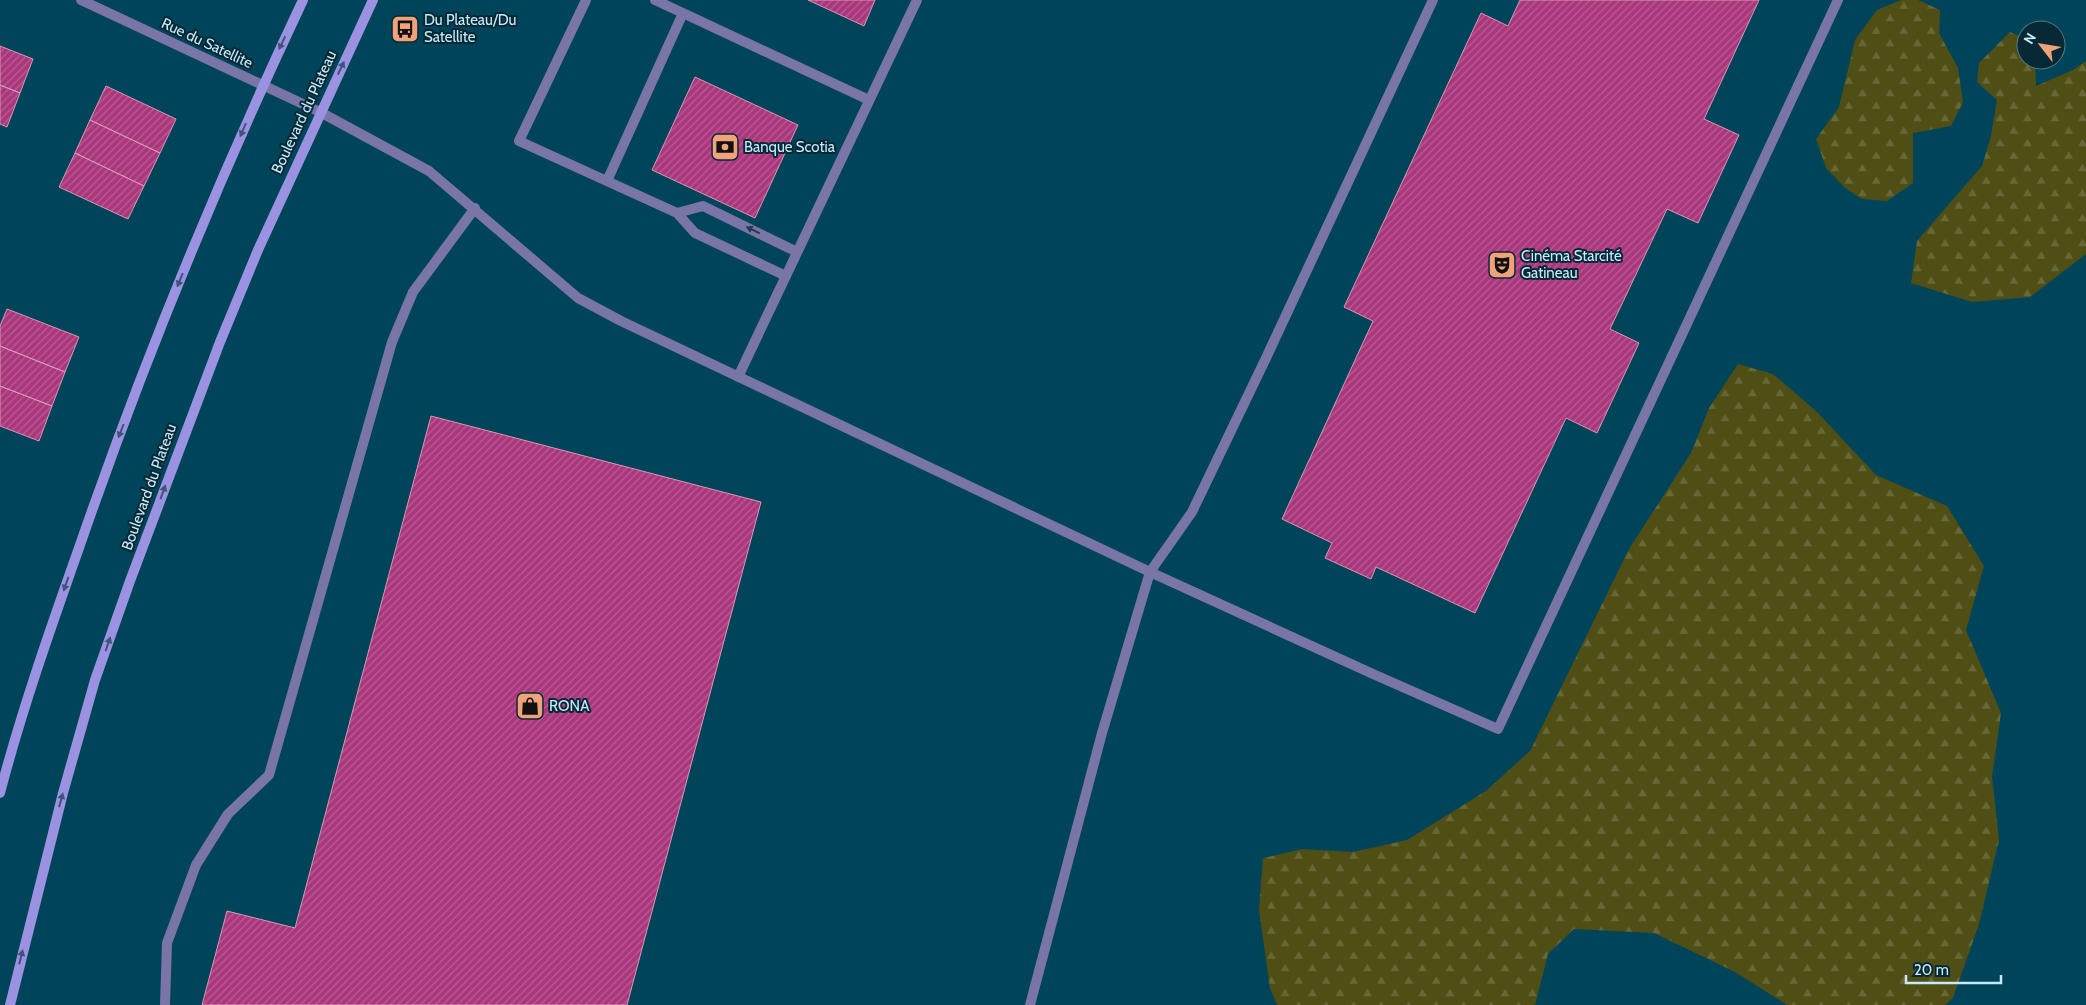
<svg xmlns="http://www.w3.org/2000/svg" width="2086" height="1005" font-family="Cabin,sans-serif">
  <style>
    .forest { fill: url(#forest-firs) }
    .building { fill: url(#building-hatch); stroke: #d898b8 }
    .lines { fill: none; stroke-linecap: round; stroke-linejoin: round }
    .lane { stroke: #7a75a7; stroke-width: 10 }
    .street { stroke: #7a75a7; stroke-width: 10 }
    .secondary { stroke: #9b93e2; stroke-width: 10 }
    .oneway { fill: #42537a }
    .oneway2 { fill: #243b52 }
    .labels { text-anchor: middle; stroke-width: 4; stroke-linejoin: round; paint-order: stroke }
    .poi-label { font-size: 15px; fill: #c7eafb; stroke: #072835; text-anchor: start }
    .street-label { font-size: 15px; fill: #c7eafb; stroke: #072835 }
  </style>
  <defs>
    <pattern id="forest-firs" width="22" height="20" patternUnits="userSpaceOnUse" patternTransform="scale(1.25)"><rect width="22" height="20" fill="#4f4e15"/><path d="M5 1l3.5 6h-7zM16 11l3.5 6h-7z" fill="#676838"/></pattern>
    <pattern id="building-hatch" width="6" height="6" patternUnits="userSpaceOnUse" patternTransform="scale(1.25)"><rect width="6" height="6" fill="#aa367b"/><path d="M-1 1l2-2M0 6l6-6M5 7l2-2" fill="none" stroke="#b85d95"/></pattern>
  </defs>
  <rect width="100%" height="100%" fill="#00445a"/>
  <path class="forest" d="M1901 0H1918L1940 10 1939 33 1958 68 1963 102 1951 126 1913 133V183L1887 201 1862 199 1845 188 1826 168 1816 139 1839 107 1855 40 1877 10Z
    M2010 32 2026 39V60H2035L2036 86 2073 70 2086 61V254L2030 297 1972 302 1911 283 1917 241 1982 166 1991 136 1997 100 1977 82 1979 63Z
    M1738 364 1773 374 1816 411 1876 475 1947 506 1984 566 1966 630 2001 713 1992 777 1999 840 1979 924 1953 998 1945 1005H1787L1735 972 1654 933 1574 929 1548 954 1535 1005H1277L1270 988 1259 910 1263 858 1302 849 1353 852 1407 840 1486 791 1530 751 1629 549 1691 453 1709 408Z"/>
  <path class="building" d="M808 0H875L864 26Z
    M1520 0H1759L1704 119 1739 135 1698 223 1667 209 1610 329 1639 343 1597 433 1566 418 1475 613 1376 567 1371 579 1325 558 1332 543 1282 519 1373 321 1344 307 1481 13 1508 26Z
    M0 46 33 59 20 93 0 85Z
    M695 77 798 125 755 218 652 170Z
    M0 85 20 93 7 127 0 124Z
    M106 86 176 119 160 153 90 120Z
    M90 120 160 153 144 186 75 153Z
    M75 153 144 186 128 219 59 187Z
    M7 309 79 337 65 372 0 346V326Z
    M0 346 65 372 52 406 0 386Z
    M0 386 52 406 39 441 0 426Z
    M431 416 761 502 627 1005H202L227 911 295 928Z"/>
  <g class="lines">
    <path class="lane" d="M586 0 519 141 677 213 695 233 786 276
      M655 0 869 100
      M320 112 429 171 578 298 621 321 1150 572 1373 674 1498 729 1838 0
      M607 181 683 13
      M677 213 703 206 797 252
      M738 377 917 0
      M165 1005 167 943 196 865 228 814 269 775 392 342 413 292 475 208
      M1030 1005 1102 733 1150 572 1192 512 1266 358 1433 0"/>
    <path class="street" d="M81 0 320 112"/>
    <path class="secondary" d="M0 793C22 709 51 627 80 545 144 360 219 178 303 0
      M10 1005 63 793 95 680 130 581 220 342 258 250 373 0"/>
  </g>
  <defs><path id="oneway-solid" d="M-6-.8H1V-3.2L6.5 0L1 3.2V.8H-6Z" transform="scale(1.25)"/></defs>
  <g class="oneway">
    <use href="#oneway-solid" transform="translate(282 43) rotate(115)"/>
    <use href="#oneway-solid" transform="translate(341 68) rotate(-65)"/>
    <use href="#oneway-solid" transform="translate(243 130) rotate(113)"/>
    <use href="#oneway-solid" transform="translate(180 280) rotate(112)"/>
    <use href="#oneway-solid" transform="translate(121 431) rotate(111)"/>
    <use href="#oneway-solid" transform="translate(163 492) rotate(-70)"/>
    <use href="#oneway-solid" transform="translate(66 584) rotate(109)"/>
    <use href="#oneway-solid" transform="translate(108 644) rotate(-71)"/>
    <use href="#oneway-solid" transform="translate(61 800) rotate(-75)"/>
    <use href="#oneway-solid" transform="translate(21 957) rotate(-76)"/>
  </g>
  <use class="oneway2" href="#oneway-solid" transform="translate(753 230) rotate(-154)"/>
  <defs>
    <g id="bus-square" transform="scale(1.4375)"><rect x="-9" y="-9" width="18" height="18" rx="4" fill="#f0a27a" stroke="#072835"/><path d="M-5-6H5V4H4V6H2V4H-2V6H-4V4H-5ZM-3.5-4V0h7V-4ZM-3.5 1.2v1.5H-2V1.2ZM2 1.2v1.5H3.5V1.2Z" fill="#111"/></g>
    <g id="bank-square" transform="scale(1.4375)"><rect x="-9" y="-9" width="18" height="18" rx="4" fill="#f0a27a" stroke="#072835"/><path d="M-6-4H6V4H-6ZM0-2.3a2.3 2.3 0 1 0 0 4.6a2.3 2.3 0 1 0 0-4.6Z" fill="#111"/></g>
    <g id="theatre-square" transform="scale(1.4375)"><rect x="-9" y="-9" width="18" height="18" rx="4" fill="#f0a27a" stroke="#072835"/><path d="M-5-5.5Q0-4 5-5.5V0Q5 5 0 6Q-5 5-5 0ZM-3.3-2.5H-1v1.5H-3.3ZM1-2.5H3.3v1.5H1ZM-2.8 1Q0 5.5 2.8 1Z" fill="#111"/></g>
    <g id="shop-square" transform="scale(1.4375)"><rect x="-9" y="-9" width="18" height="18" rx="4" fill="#f0a27a" stroke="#072835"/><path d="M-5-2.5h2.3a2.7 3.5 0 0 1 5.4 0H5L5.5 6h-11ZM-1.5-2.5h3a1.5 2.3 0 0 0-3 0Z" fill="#111"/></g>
  </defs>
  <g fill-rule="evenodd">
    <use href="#bus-square" x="405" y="29"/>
    <use href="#bank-square" x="725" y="147"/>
    <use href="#theatre-square" x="1502" y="265"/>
    <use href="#shop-square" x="530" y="706"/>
  </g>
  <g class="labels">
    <g class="poi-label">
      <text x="424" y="25">Du Plateau/Du<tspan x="424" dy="17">Satellite</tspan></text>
      <text x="744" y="152">Banque Scotia</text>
      <text x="1521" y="261">Cinéma Starcité<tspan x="1521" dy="17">Gatineau</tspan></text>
      <text x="549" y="711">RONA</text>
    </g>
    <g class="street-label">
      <text transform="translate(207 43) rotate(25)" y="5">Rue du Satellite</text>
      <text transform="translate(304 112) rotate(-65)" y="5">Boulevard du Plateau</text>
      <text transform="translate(149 487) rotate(-70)" y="5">Boulevard du Plateau</text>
    </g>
  </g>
  <g transform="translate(2041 45) rotate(301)"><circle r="24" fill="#072835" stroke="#547684"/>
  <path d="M0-4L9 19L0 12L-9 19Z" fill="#f0a27a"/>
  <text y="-8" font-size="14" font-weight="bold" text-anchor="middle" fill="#c7eafb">N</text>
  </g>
  <path d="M1906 975v8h95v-8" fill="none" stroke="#c7eafb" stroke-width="2.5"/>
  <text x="1914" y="975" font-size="15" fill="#c7eafb" stroke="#072835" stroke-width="4" paint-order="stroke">20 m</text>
</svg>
